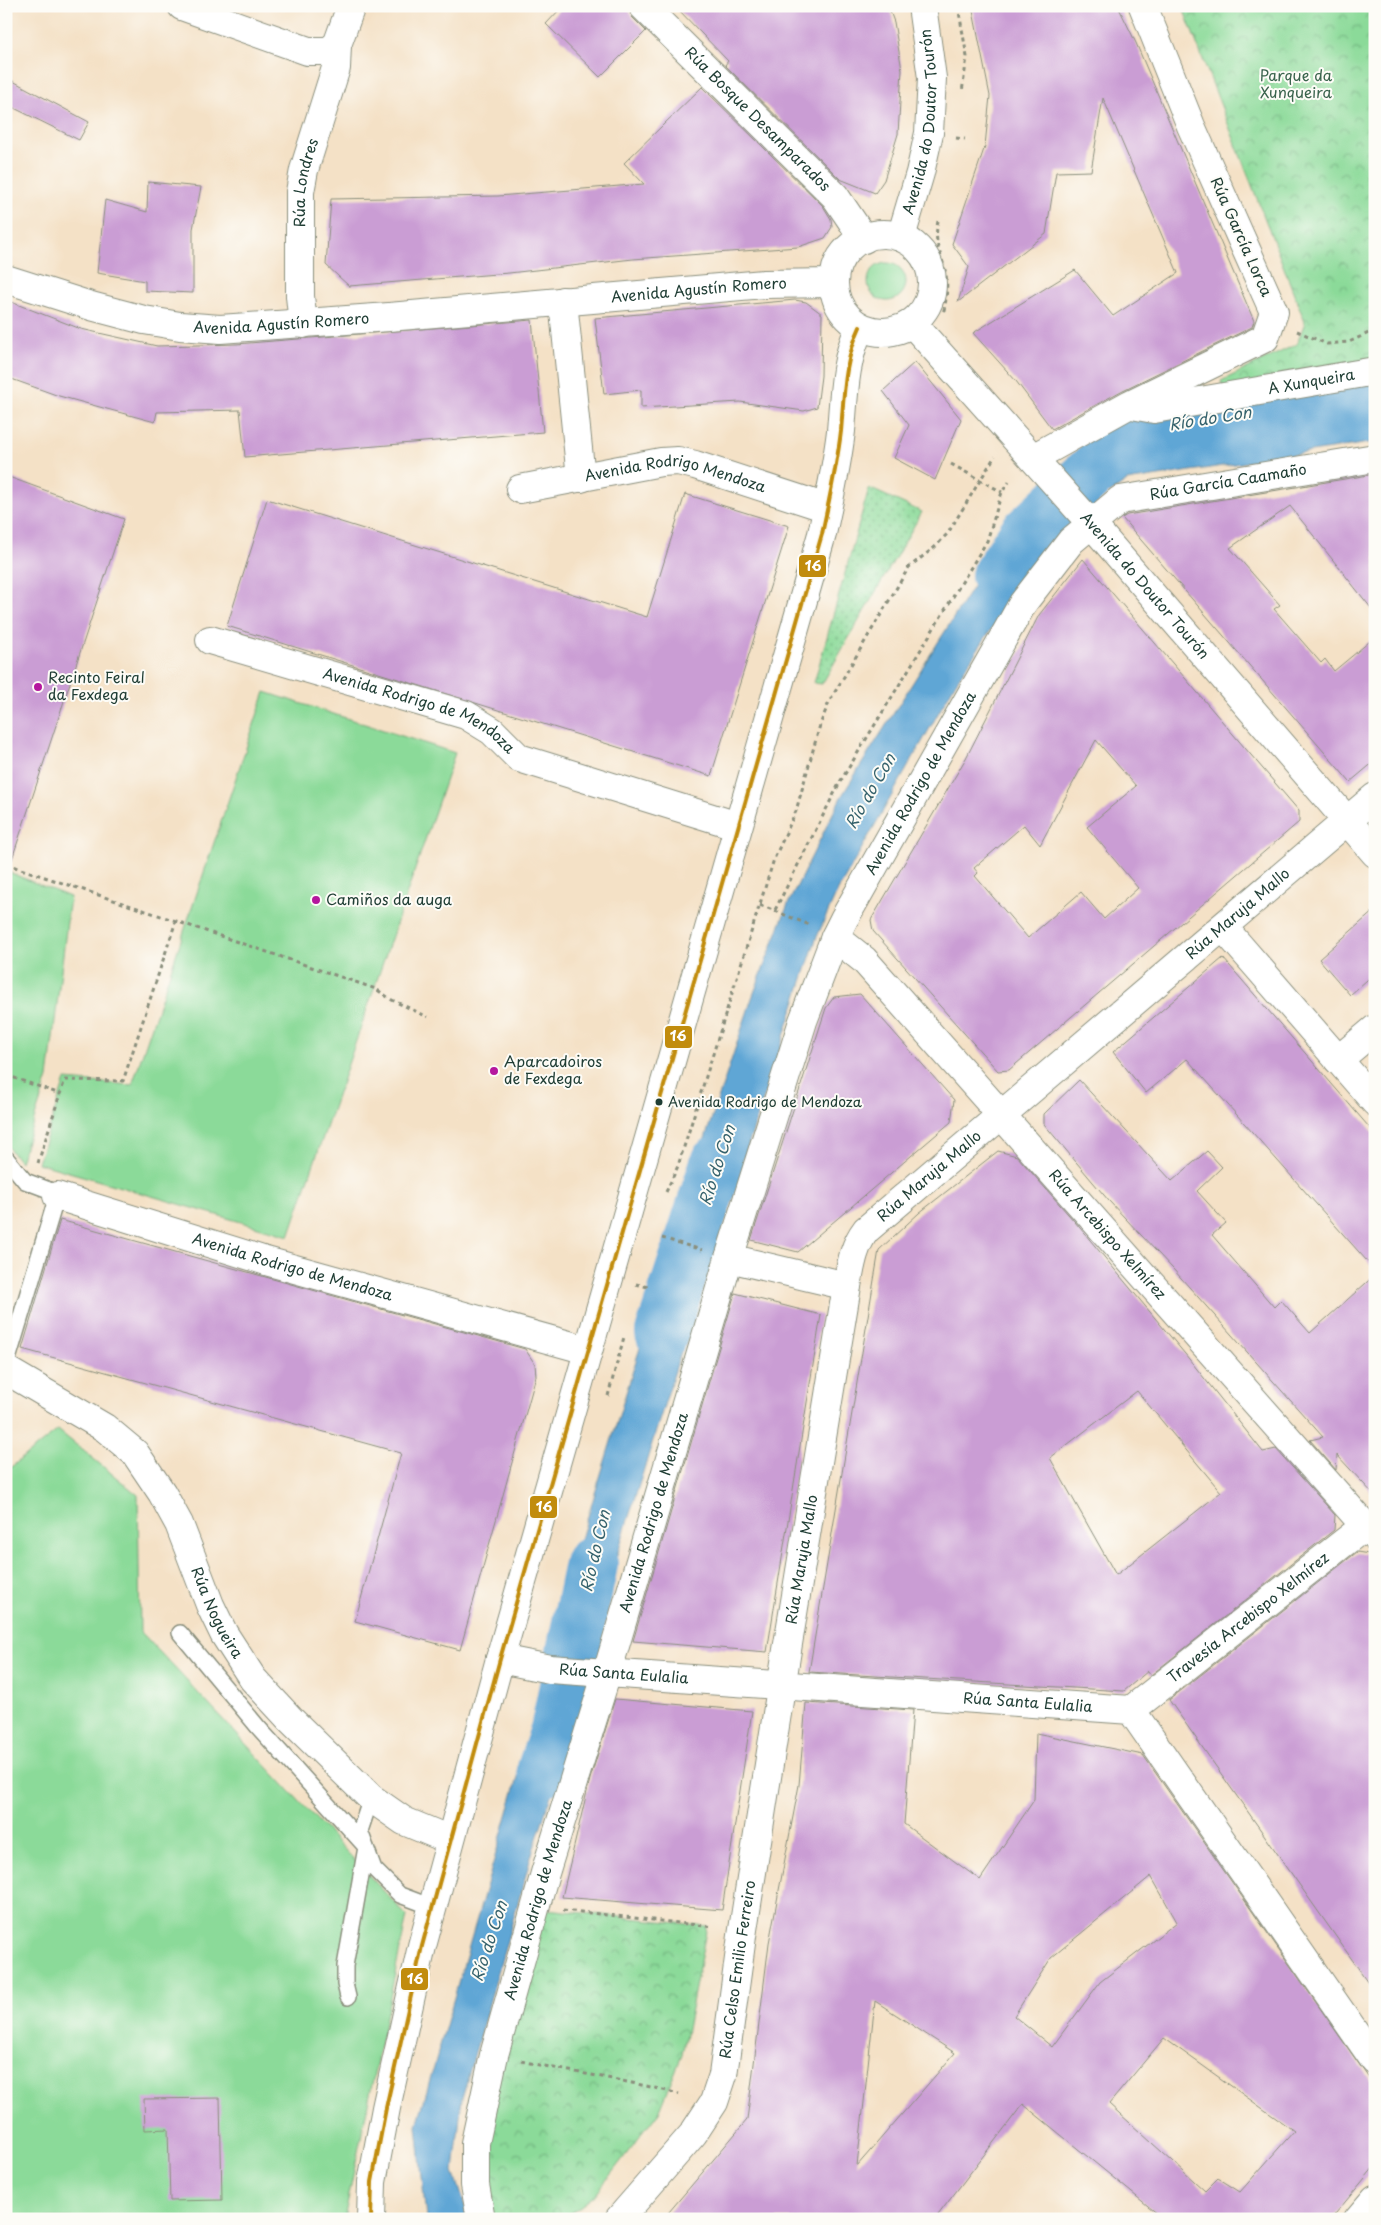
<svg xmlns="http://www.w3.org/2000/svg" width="1381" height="2225" font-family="'Playpen Sans',sans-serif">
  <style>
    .grass { fill: #8bda99; stroke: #558c66 }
    .park { fill: url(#park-crowns); stroke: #558c66 }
    .garden { fill: url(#garden-dots); stroke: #558c66 }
    .water { fill: #5ea6d5; stroke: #3e7284 }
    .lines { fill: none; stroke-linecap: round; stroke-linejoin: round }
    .river { stroke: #5ea6d5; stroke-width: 54 }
    .building { fill: #ca9dd4; fill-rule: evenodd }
    .lane-casing { stroke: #8a8f7d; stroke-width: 18 }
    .street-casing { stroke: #8a8f7d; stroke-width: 30 }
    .secondary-casing { stroke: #8a8f7d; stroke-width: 30 }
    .primary-casing { stroke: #8a8f7d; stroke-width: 30 }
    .path { stroke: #8a8f7d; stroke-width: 3; stroke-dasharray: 4 4; stroke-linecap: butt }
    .lane { stroke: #fff; stroke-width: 15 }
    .street { stroke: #fff; stroke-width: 28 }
    .secondary { stroke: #fff; stroke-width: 28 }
    .primary { stroke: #fff; stroke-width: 28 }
    .bus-1-casing { stroke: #fdfcf7; stroke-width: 8 }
    .bus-1 { stroke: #c18c0d; stroke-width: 4 }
    .poi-dot { fill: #b5179e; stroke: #fdfcf7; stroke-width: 2 }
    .bus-dot { fill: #1f3d34; stroke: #fdfcf7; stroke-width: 2 }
    .labels { text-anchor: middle; stroke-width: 4; stroke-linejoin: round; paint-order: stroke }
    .bus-label { font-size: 14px; fill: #1f3d34; stroke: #fdfcf7; text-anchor: start }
    .park-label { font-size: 15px; fill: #3a644d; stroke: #fdfcf7 }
    .street-label { font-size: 15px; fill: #1f3d34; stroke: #fdfcf7 }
    .poi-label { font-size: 15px; fill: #1f3d34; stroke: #fdfcf7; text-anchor: start }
    .water-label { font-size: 16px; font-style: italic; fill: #35626c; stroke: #fdfcf7 }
    .line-badge { stroke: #fdfcf7; stroke-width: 2 }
    .badge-label { font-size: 14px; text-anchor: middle; font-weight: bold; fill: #fff }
  </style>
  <defs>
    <pattern id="park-crowns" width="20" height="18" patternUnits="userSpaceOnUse" patternTransform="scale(1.25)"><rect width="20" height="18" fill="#8bda99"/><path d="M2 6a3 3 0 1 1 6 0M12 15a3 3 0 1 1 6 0" fill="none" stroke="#71b27e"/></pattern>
    <pattern id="garden-dots" width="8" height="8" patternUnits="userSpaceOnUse" patternTransform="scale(1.25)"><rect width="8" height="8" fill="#8bda99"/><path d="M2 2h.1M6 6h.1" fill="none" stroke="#71b27e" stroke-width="1.8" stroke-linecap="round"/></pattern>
  </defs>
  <rect width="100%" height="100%" fill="#fdfcf7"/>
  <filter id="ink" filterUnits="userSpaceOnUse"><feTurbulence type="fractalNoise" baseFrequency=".02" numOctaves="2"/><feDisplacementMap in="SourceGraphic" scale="10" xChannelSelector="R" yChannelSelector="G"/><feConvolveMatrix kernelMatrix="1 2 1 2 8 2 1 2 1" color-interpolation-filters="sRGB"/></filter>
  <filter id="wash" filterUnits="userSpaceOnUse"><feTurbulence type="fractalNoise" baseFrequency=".0096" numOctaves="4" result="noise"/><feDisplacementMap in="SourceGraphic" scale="20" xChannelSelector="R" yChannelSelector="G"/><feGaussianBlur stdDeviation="1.12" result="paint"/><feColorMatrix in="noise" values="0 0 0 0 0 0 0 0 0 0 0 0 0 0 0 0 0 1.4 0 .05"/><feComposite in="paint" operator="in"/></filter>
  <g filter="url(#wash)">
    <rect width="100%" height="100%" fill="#f4e1c6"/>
    <path class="grass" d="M868 282a19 19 0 1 1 38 0a19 19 0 1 1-38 0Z
      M265 692 455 753 289 1236 38 1163 65 1080 132 1085Z
      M6 871 70 897 48 1078 20 1162 6 1145Z
      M58 1430 138 1495 140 1631 407 1916 344 2219H6V1471Z"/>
    <path class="park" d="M1187 6H1375V367L1225 395 1221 381 1297 344 1305 322 1183 8Z
      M546 1909 707 1926 682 2055 659 2112 594 2196 563 2219H481L475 2137Z"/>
    <path class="garden" d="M869 488 922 512 822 684 814 683Z"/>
    <path class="water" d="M1375 378V442L1127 481 1110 493 1074 454 1110 430 1138 420Z
      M1028 499 1059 536 1039 558 956 682 837 892 816 939 717 1240 675 1228 752 998 788 904 841 797Z
      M668 1257 706 1272 616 1558 595 1639 559 1634 567 1584Z
      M550 1696 582 1699 531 1857 462 2098 454 2171 469 2219H426L417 2125 526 1750Z"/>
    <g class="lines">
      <path class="river" d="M998 576 1025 535 1106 459 1153 430
        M662 1333 717 1163
        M544 1769 557 1730 591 1564"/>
    </g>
    <g id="blocks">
      <path class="building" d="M563 6H628L632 17 646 31 600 77 546 24Z
        M675 6H888L894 22 902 70 898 134 884 180 875 193 840 179 725 65 728 61Z
        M972 6H1118L1136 43 1254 321 1252 327 1123 390 1052 429 1016 381 973 333 1075 270 1113 316 1178 273 1103 98 1091 171 1056 172 1046 234 958 302 969 267 952 244 985 146 990 96Z
        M11 80 89 122 79 140 6 104Z
        M702 87 823 206 831 219 832 227 825 238 798 247 633 259 509 273 349 286 326 265 331 199 498 196 644 184 624 163Z
        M148 182 201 187 193 229V293L145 291V281L97 273 105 200 147 212Z
        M6 300 81 329 157 346 237 344 532 320 543 432 245 457 240 410 157 412 155 422 59 396 6 377Z
        M795 300 806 302 822 314 821 376 817 407 804 411 740 402 641 408V390L604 394 595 318Z
        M915 362 961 419 935 480 894 458 909 425 883 391Z
        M1375 474V613L1290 506 1230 548 1280 605 1274 609 1321 663 1325 659 1334 671 1375 637V761L1350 782 1122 518 1127 515Z
        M6 476 124 519 11 862H6Z
        M685 494 789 526 711 776 227 626 267 499 647 617Z
        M1083 559 1299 811V822L1009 1070 998 1071 873 931 871 920 966 758 1039 615ZM1096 740 1136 786 1087 827 1138 888 1104 919 1081 892 1028 938 975 876 978 873 974 868 1024 825 1040 845Z
        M1375 910V973L1350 995 1319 959Z
        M1223 958 1375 1134V1270L1187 1059 1146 1093 1113 1052Z
        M860 994 954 1100 951 1122 798 1252 751 1240 826 1008 834 997Z
        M1079 1080 1172 1181 1207 1151 1222 1167 1197 1191 1226 1223 1212 1235 1274 1307 1281 1300 1310 1333 1375 1275V1496L1337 1455 1336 1470 1310 1440 1323 1437 1173 1269 1109 1201 1044 1124V1114Z
        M998 1151 1017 1156 1075 1222 1185 1354 1263 1452 1276 1449 1335 1515 1334 1530 1151 1675 1148 1671 1124 1691 809 1672 879 1250 919 1213ZM1137 1391 1221 1492 1116 1575 1050 1458Z
        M60 1220 525 1349 535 1364 536 1376 460 1650 355 1621 401 1453 22 1349Z
        M735 1293 821 1315 767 1652 633 1641Z
        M1357 1552 1375 1555V1992L1169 1700Z
        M615 1699 752 1711 722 1910 562 1897 590 1779Z
        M806 1703 913 1710 904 1824 980 1880 1034 1800 1036 1733 1143 1755 1375 2087V2166L1331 2219H1164L1023 2104 935 2219H663L747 2120 769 1943 799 1785ZM1151 1876 1177 1922 1100 1982 1052 2047 1014 2016 1051 1958ZM875 2001 955 2053 857 2166ZM1164 2038 1294 2131 1240 2192 1218 2178 1205 2191 1109 2104Z
        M220 2098 222 2200 170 2201 168 2129 145 2130 144 2099Z"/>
    </g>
  </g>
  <g filter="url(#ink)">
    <use href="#blocks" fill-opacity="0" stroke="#8a8f7d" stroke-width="1"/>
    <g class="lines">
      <g class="lane-casing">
        <path id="lane" d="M6 1158 25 1181 49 1190 57 1196 6 1366
          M180 1633 258 1727 366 1847 345 1966V1984L348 1997
          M371 1798 360 1831 374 1869 400 1895 432 1907"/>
      </g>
      <g class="street-casing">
        <g id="street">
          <path d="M182 6 308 51H328L337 45"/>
          <path id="s1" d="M643 6 835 196 864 239"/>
          <path d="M563 301 581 478"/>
          <path id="s2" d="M912 323 1088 520 1375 853"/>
          <path id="s3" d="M303 324 300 296V192L304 170 336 68 337 45 351 6"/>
          <path id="s4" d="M1132 405 1154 409 1375 371"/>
          <path d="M1033 458 1130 404 1265 338 1274 312 1191 126 1143 6"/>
          <path id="s5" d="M520 489 661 462 678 461 695 465 827 508"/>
          <path id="s6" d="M210 640 466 715 492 731 519 758 738 826"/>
          <path d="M1223 927 1375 1102"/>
          <path id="s7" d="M835 937 864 960 1375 1537"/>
          <path d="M1338 1060 1375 1029"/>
          <path id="s8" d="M57 1196 266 1261 587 1350"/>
          <path d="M729 1258 847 1286"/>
          <path id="s9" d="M6 1370 105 1428 135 1453 162 1493 179 1524 210 1605 224 1634 253 1679 290 1719 371 1798 404 1821 450 1840"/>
          <path id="s10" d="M500 1659 550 1669 1131 1710 1375 2061"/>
          <path id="s11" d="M1131 1710 1365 1526"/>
          <path id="s12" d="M481 2219 475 2185V2143L494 2055 545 1873 607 1673 729 1258 803 1021 835 937 844 919 1023 603 1071 541 1120 500 1375 458"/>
          <path id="s13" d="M619 2219 693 2134 714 2102 723 2075 742 1936 787 1650 847 1286C851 1266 853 1247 866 1230L1375 797"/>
        </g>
      </g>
      <g class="secondary-casing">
        <g id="secondary">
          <path id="s14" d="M6 279 91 306 144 320 180 326 220 329 389 317 764 284 834 283"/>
        </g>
      </g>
      <g class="primary-casing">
        <g id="primary">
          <circle cx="883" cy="283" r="49"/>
          <path id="s15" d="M901 237 920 173 929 133 932 78 922 6"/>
          <path d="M371 2219 372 2182 386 2108 422 1946 500 1659 822 534C829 500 837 466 841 431 844 395 844 361 860 327"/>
          <path d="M1358 2219 1375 2199"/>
        </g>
      </g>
      <path class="path" d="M958 6 967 57 962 92
        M956 138 965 139
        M938 221C933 247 942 252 946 275 948 289 946 301 943 315
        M1297 331 1327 344 1349 342 1373 331
        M951 464 1002 492
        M6 864 176 921
        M760 905 810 925
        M775 910 840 782 987 541 1002 492 1009 482
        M6 1075 60 1094 65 1080 123 1081 176 921 376 989 392 1000 428 1017
        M38 1163 60 1094
        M666 1192 678 1166 774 859 796 811 820 725 829 702 909 567 935 547 948 533 995 456
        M662 1238 702 1250
        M636 1284 648 1287
        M608 1396 624 1337
        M563 1910 714 1927
        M521 2061C574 2073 627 2080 679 2094"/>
      <use href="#lane" class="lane"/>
      <use href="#street" class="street"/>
      <use href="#secondary" class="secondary"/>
      <use href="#primary" class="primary"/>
      <g class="bus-1-casing">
        <path id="bus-1" d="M371 2219 372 2182 386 2108 422 1946 500 1659 822 534C829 500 837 466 841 431 844 395 844 361 860 327"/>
      </g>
      <use href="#bus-1" class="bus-1"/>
    </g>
  </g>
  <g class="poi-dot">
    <circle cx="38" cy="687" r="5"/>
    <circle cx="316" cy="900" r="5"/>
    <circle cx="494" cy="1071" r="5"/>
  </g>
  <circle class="bus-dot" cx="659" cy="1102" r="4.5"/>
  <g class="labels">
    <g class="bus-label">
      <text x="668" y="1107">Avenida Rodrigo de Mendoza</text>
    </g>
    <g class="park-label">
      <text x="1296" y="81">Parque da<tspan x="1296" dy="17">Xunqueira</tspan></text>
    </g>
    <g class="street-label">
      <text dy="5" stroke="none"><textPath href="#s1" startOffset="161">Rúa Bosque Desamparados</textPath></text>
      <text dy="5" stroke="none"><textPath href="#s15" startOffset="118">Avenida do Doutor Tourón</textPath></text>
      <text dy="5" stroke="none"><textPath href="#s3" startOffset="142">Rúa Londres</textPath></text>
      <text transform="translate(1241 237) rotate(66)" y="5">Rúa García Lorca</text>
      <text dy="5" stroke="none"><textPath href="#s14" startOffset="701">Avenida Agustín Romero</textPath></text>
      <text dy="5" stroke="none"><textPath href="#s14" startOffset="282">Avenida Agustín Romero</textPath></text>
      <text dy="5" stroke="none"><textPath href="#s4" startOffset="182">A Xunqueira</textPath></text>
      <text dy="5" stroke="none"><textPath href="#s12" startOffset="1971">Rúa García Caamaño</textPath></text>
      <text dy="5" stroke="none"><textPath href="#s5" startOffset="159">Avenida Rodrigo Mendoza</textPath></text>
      <text dy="5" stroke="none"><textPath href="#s2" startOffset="351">Avenida do Doutor Tourón</textPath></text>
      <text dy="5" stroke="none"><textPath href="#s6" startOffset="222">Avenida Rodrigo de Mendoza</textPath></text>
      <text dy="5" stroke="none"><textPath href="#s12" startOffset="1512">Avenida Rodrigo de Mendoza</textPath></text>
      <text dy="5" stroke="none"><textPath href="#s13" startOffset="1526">Rúa Maruja Mallo</textPath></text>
      <text dy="5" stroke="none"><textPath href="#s13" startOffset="1121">Rúa Maruja Mallo</textPath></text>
      <text dy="5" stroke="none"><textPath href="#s7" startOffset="404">Rúa Arcebispo Xelmírez</textPath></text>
      <text dy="5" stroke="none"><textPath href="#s8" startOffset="246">Avenida Rodrigo de Mendoza</textPath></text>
      <text dy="5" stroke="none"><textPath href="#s12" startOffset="732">Avenida Rodrigo de Mendoza</textPath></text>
      <text dy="5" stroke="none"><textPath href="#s13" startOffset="701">Rúa Maruja Mallo</textPath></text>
      <text dy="5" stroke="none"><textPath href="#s9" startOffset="334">Rúa Nogueira</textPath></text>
      <text dy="5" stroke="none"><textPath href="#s11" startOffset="149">Travesía Arcebispo Xelmírez</textPath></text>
      <text dy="5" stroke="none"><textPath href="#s10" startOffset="125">Rúa Santa Eulalia</textPath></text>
      <text dy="5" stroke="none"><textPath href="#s10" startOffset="530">Rúa Santa Eulalia</textPath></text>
      <text dy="5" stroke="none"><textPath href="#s12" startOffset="328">Avenida Rodrigo de Mendoza</textPath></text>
      <text dy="5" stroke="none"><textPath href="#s13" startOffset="286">Rúa Celso Emilio Ferreiro</textPath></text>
    </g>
    <g class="poi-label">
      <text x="48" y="683">Recinto Feiral<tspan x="48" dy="17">da Fexdega</tspan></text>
      <text x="326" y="905">Camiños da auga</text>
      <text x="504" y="1067">Aparcadoiros<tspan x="504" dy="17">de Fexdega</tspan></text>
    </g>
    <g class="water-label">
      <text transform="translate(1210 418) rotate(-9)" y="6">Río do Con</text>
      <text transform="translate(870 791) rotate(-60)" y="6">Río do Con</text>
      <text transform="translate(717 1165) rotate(-72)" y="6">Río do Con</text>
      <text transform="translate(595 1551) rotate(-77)" y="6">Río do Con</text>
      <text transform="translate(489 1941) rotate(-72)" y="6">Río do Con</text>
    </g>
  </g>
  <g class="line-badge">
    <rect x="798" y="554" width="29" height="24" rx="5" fill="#c18c0d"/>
    <rect x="664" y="1025" width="29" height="24" rx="5" fill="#c18c0d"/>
    <rect x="529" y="1495" width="29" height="24" rx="5" fill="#c18c0d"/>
    <rect x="400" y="1967" width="29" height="24" rx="5" fill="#c18c0d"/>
  </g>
  <g class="badge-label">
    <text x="813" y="571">16</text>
    <text x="678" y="1041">16</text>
    <text x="544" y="1512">16</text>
    <text x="415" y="1984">16</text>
  </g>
  <rect width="1381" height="2225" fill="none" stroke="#fdfcf7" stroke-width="25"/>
</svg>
